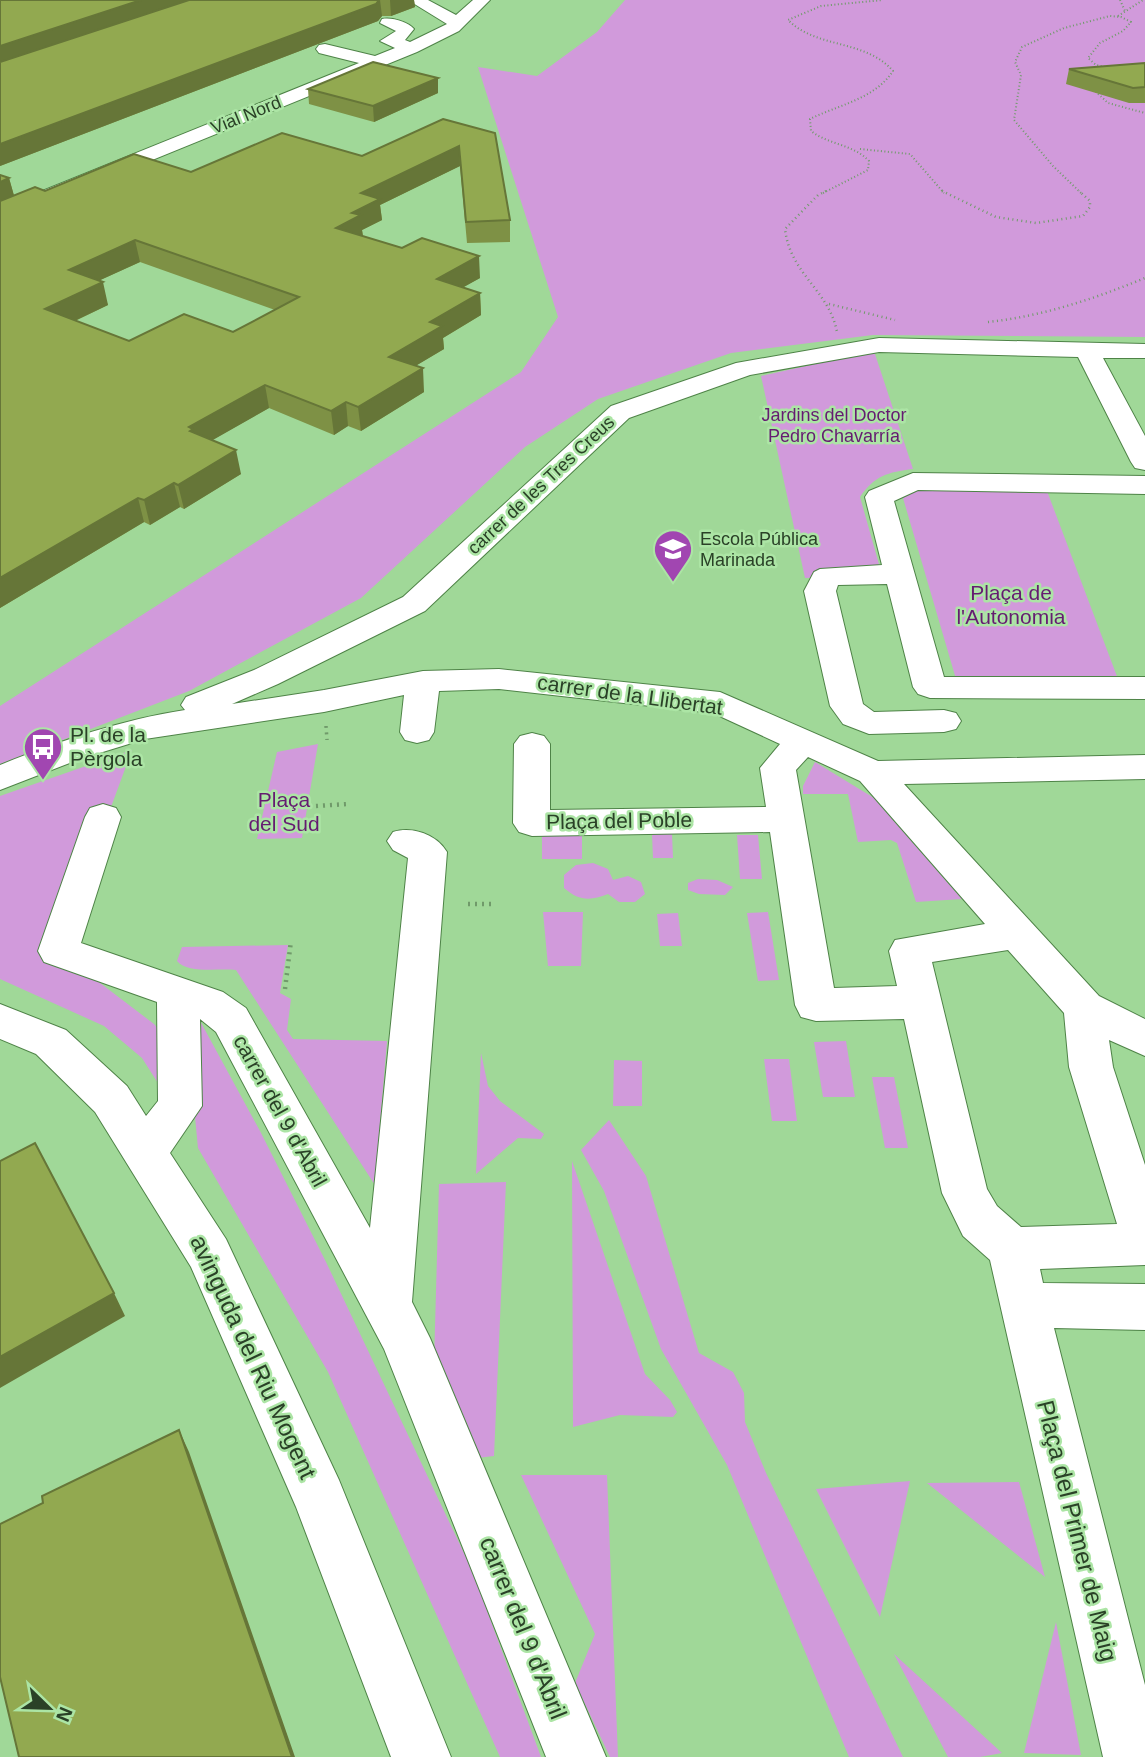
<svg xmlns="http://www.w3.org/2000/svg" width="1145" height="1757" font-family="Helvetica,sans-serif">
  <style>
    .green { fill: #d19adb }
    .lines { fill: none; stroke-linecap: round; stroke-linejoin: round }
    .minor-casing { stroke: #4e8347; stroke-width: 2 }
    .path-far3 { stroke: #709a6a; stroke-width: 2; stroke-dasharray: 1 2.5; stroke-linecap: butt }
    .path-far2 { stroke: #709a6a; stroke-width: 2.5; stroke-dasharray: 1 3.5; stroke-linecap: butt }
    .path-far1 { stroke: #709a6a; stroke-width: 3.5; stroke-dasharray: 2 4.5; stroke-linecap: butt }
    .path { stroke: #709a6a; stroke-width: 4.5; stroke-dasharray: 2 5; stroke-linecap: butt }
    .minor { fill: #fff; fill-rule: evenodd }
    .wall { fill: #7e9145; fill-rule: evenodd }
    .shaded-wall { fill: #667638 }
    .building { fill: #92a950; stroke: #667638; stroke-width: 2; fill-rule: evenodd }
    .labels { text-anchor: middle; stroke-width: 5; stroke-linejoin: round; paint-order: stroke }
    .far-street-label { font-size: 18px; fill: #2a4127; stroke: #ace5a5 }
    .far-park-label { font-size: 18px; fill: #651b71; stroke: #ace5a5 }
    .far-poi-label { font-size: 18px; fill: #2a4127; stroke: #ace5a5; text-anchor: start }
    .park-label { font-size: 21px; fill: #651b71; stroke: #ace5a5 }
    .street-label { font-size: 21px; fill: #2a4127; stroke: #ace5a5 }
    .poi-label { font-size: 21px; fill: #2a4127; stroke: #ace5a5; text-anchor: start }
    .near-street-label { font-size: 24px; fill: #2a4127; stroke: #ace5a5 }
  </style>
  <rect width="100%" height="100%" fill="#a0d898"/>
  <path class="green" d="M625 0H1145V337L873 335 731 353 598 399 525 447 361 598 189 691 0 764V706L521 372 558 317 478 67 537 76 597 32Z
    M860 354H875L913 469C888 472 874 476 860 497L882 575 805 578 761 376Z
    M916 489 1047 491 1118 679H956L903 498Z
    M318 744 302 838 257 839 277 752Z
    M132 750 58 951 154 1024 172 1044 163 1091 142 1058 104 1026 0 979V796Z
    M815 762 874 798 962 899 916 902 897 843 891 840 858 842 848 794H803V786Z
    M542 832H582V859H542Z
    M652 834H672L673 858H653Z
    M737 835H758L762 879H740Z
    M593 863 608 869 613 880 628 876 641 882 645 894 635 902H619L608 894C590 901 579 901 564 888V875L576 865Z
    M698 879 717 880 733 887 725 895 699 894 688 890V883Z
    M543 912H583L581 966H548Z
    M768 912 779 980 758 981 747 913Z
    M678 913 682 946H660L657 914Z
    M288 945 280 993 291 999 287 1030 293 1039 387 1041 376 1171 382 1196 236 970C219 968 187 974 177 961L182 947Z
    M199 1019 260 1131 326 1262 472 1570 541 1757H500L328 1372 198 1148 187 1034Z
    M846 1041 855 1097H823L814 1042Z
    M481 1053 488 1086 500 1101 544 1134 541 1139 518 1138 476 1174Z
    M764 1059H789L797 1121H772Z
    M614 1060 642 1061V1106H613Z
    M872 1077H894L908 1148H885Z
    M609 1120 646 1176 699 1353 733 1372 744 1393 745 1422 766 1473 903 1757H849L727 1465 661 1349 604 1191 581 1150Z
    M572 1161 645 1374 670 1400 677 1412 673 1417 620 1415 573 1427Z
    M506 1182 494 1456 477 1458 434 1363 439 1184Z
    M521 1475H607L618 1757H610L575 1683 595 1634Z
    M910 1481 880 1617 816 1489Z
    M1019 1482 1045 1577 927 1483Z
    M1056 1622 1081 1755 1024 1753Z
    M894 1654 1002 1753 980 1757H948Z"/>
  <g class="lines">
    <g class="minor-casing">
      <path id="minor" d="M408 0H428L456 15 473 0H490L459 31 417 52 0 222V208L359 63 319 53 316 49 319 45 325 44 375 56 395 48 380 41 396 31 380 23 382 19C392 17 408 22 414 29L405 40 410 42 447 24Z
        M879 338 1145 344V358H1103L1145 436V470L1135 468 1131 462 1078 357 879 352 750 375 629 418 425 611 278 684 232 704 324 690 423 671 499 669 720 692 878 761 1145 755V779L904 784 1099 996 1145 1019V1056L1109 1040 1113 1067 1145 1165V1265L1040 1269 1043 1283 1145 1284V1330L1054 1328 1145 1685V1757H1103L990 1260 963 1236 942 1193 904 1019 816 1021 801 1017 795 1005 770 832 532 836 519 832 513 823 514 744 520 736 532 733 544 736 550 744V810L766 807 760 768 780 744 713 713 499 689 439 691 434 732 429 740 417 743 405 740 400 732 404 695 324 712 145 739 80 759 0 790V765C60 741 120 720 185 710L181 705 186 697 254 670 403 597 611 406 736 363ZM808 757 860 781 985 924 895 940 889 951 897 986 834 988 796 770ZM1008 950 1064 1013 1069 1067 1117 1224 1021 1227 997 1206 987 1189 932 962Z
        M913 473 1145 476V494L918 490 894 501 944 677H1145V699L930 698 918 694 913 687 887 584 838 585 836 591 863 704 874 712 944 710 956 713 961 721 956 729 944 732 869 734 843 724 830 706 804 591 814 572 820 569 882 565 865 497 869 491Z
        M103 804 116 808 121 817 81 943 223 992 246 1008 370 1228 408 858 393 850 387 841 393 832C412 826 436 834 447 852L412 1302 430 1338 606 1757H546L384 1349 216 1032 200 1019 202 1106 170 1153 226 1239 339 1480 451 1757H391L296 1507 191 1267 95 1112 36 1054 0 1039V1004L66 1030 127 1086 146 1116 158 1101 157 1002 44 962 38 951 85 817 90 808Z"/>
    </g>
    <path class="path-far3" d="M1120 0 1125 11
      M1118 16 1143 0
      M1093 89 1108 103 1145 113
      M860 149 910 154 944 193
      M823 193 868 170 869 161C853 144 829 145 811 131L810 119C838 105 875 99 893 71 865 39 817 49 788 20L821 6 883 0
      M1081 193 1053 166 1014 120 1021 75 1015 62 1022 47 1064 28 1110 16 1121 17 1131 22 1123 31 1100 43 1088 58 1096 65 1109 68"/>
    <path class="path-far2" d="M826 191 818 195 785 229C790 274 829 290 837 332
      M942 191 996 217 1036 223 1083 216 1090 207V201L1079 191
      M829 304 895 320
      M988 322C1043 316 1094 299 1145 278"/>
    <path class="path-far1" d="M326 726 327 740"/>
    <path class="path" d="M316 806 348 804
      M468 904H494
      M285 989 291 941"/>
    <use href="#minor" class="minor"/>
  </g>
  <path class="wall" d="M0 0H414L415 7 391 16H382L378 21 0 166Z
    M1145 63V103H1129L1066 84 1069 69Z
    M308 89 438 93 374 122 309 104Z
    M443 119 510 220V242L467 243 460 166 380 205 382 220 362 230 363 236 480 278 463 287 480 293 481 315 443 338 444 349 415 366 424 392 361 431 348 426 334 435 269 408 212 440 241 474 184 509 180 507 150 525 144 522 0 608V175L9 178 14 196 45 191 191 172 362 156ZM140 262 275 310 233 332 129 341 75 321 108 305 98 281Z"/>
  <path class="shaded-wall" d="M141 0H197L0 66V46Z
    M380 0 382 16 378 21 0 166V144Z
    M390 0H414L415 7 391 16Z
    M438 78V93L374 122 373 106Z
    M459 146 460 166 380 205 382 220 362 230 363 237 336 228 352 213 361 193Z
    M9 178 15 199 0 206V182Z
    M135 240 140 262 74 292 69 270Z
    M479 256 480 278 439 301 437 279Z
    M103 282 108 305 51 332 45 309Z
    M480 293 481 315 443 338 444 349 392 380 389 357 430 322Z
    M423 368 424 392 361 431 358 407Z
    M265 385 269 408 197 449 189 427Z
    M346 402 348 426 334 435 331 411Z
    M236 450 241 474 184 509 178 485Z
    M174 483 180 507 150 525 144 500Z
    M138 498 144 522 0 608V578Z
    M114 1293 125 1316 0 1388V1357Z
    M179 1430 189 1452 295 1757H292Z"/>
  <path class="building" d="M0 0H141L0 46Z
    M189 0H379L376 4 0 144V62Z
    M373 62 438 78 373 106 308 89Z
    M1145 63V87L1133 88 1069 69Z
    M443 119 495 133 510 220 466 222 459 146 361 193 380 199 352 213 361 215 336 228 402 248 422 238 479 256 437 279 480 293 430 322 442 326 389 357 423 368 358 407 346 402 331 411 265 385 189 427 193 429 190 431 236 450 178 485 174 483 144 500 138 498 0 578V201L35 187 45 191 134 154 191 172 282 133 362 156ZM135 240 299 297 233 332 184 314 129 341 45 309 103 282 69 270Z
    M0 175 9 178 0 182Z
    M35 1143 114 1293 0 1357V1161Z
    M179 1430 292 1757H19L0 1677V1524L43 1503 42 1496Z"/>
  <defs>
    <g id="school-pin" transform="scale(2.0125)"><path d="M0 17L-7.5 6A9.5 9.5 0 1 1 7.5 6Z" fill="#a146b1" stroke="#ace5a5"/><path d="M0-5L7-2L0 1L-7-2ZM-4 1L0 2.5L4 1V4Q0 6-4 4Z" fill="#fff"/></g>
    <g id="bus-pin" transform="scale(2.0125)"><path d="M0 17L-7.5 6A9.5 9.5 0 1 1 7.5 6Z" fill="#a146b1" stroke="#ace5a5"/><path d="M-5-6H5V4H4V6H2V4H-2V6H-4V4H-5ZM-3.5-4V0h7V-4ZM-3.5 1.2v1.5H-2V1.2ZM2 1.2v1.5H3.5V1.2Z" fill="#fff"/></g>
  </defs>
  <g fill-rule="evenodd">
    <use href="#school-pin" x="673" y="549"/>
    <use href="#bus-pin" x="43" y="747"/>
  </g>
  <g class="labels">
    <g class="far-street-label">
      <text transform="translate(246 115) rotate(-22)" y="6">Vial Nord</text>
      <text transform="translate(541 485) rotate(-43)" y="6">carrer de les Tres Creus</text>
    </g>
    <g class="far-park-label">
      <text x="834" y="421">Jardins del Doctor<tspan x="834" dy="21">Pedro Chavarría</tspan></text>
    </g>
    <g class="far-poi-label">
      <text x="700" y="545">Escola Pública<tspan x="700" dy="21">Marinada</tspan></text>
    </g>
    <g class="park-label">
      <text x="1011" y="600">Plaça de<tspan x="1011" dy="24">l'Autonomia</tspan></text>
      <text x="284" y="807">Plaça<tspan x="284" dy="24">del Sud</tspan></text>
    </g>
    <g class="street-label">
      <text transform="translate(630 695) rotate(8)" y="7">carrer de la Llibertat</text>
      <text transform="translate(619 821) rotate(-1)" y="7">Plaça del Poble</text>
      <text transform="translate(280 1111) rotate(61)" y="7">carrer del 9 d'Abril</text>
    </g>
    <g class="poi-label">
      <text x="70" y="742">Pl. de la<tspan x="70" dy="24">Pèrgola</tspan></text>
    </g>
    <g class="near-street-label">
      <text transform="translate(253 1357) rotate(65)" y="8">avinguda del Riu Mogent</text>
      <text transform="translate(1077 1531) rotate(76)" y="8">Plaça del Primer de Maig</text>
      <text transform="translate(523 1628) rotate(68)" y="8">carrer del 9 d'Abril</text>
    </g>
  </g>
  <g transform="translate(49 1708) rotate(113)" stroke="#ace5a5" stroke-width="5" paint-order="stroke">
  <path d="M0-5L12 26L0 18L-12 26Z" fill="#2a4127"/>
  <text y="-10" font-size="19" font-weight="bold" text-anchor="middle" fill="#2a4127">N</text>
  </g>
</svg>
